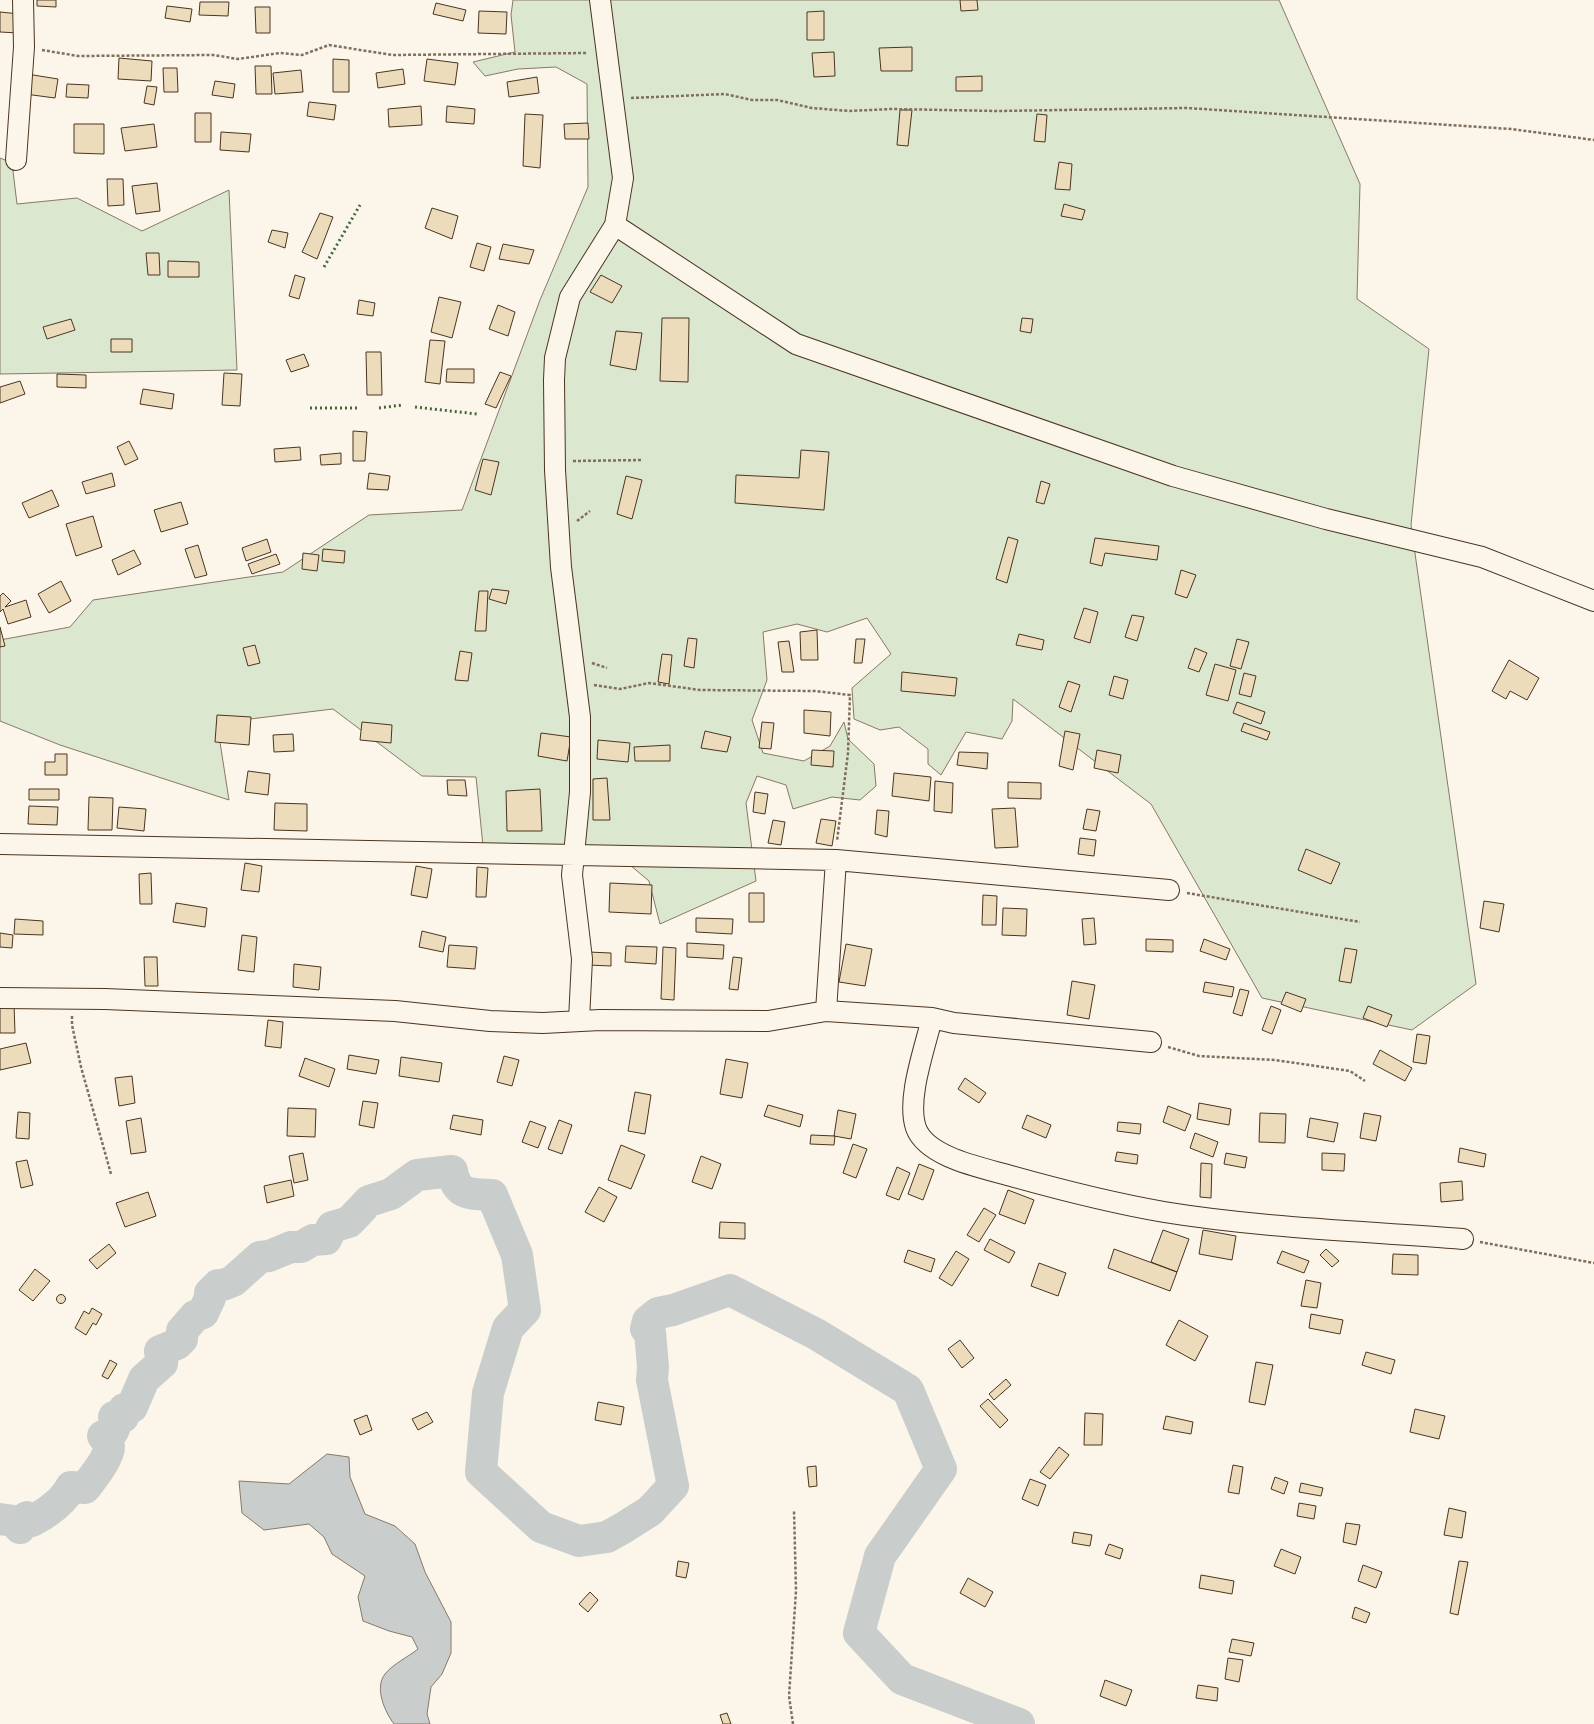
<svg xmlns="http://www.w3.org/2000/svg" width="1594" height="1724" font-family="'Alegreya Sans',sans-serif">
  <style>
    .green { fill: #dce7d0; stroke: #887966 }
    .water { fill: #c9cecd; stroke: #887966 }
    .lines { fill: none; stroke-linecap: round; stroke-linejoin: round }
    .river { stroke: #c9cecd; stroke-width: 32 }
    .building { fill: #ecdcbc; stroke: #4a3520 }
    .minor-casing { stroke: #4a3520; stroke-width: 22 }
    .path { stroke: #7f6f5c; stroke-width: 2.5; stroke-dasharray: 3 2; stroke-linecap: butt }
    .minor { stroke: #fbf6e9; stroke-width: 20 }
    .hedge { stroke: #436837; stroke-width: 3; stroke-dasharray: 2 3; stroke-linecap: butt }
  </style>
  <rect width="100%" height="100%" fill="#fbf6e9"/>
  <path class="green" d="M513 0H1279L1360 184 1357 299 1429 349 1411 525 1476 984 1412 1030 1262 998 1151 804 1013 699 1012 721 1002 739 966 732 941 775 928 764V749L899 727 880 730 854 719 852 688 891 654 867 618 827 632 797 624 763 632 767 680 752 720 763 753 804 761 830 746 844 722 848 739 874 764 876 786 860 800 832 797 793 809 786 785 757 776 746 803 756 881 660 924 649 881 612 850 483 846 476 777 422 776 333 709 217 723 229 800 60 745 0 721V640L70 627 93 600 283 572 369 515 462 510 540 300 588 187 587 84 556 67 518 69 485 76 473 62 515 52 511 15Z
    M0 158 12 163 17 204 77 198 142 231 229 190 237 370 0 374Z"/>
  <path class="water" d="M327 1454 349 1457 350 1477 365 1514 395 1526 415 1544 425 1572 451 1622V1653L442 1674 431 1687 427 1714 430 1724H394C385 1712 374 1688 385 1674 393 1664 408 1657 418 1649L412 1637 389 1631 363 1621 358 1597 365 1576 332 1554 324 1537 309 1524 264 1530 242 1513 239 1481 289 1484Z"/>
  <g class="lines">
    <path class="river" d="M0 1519 14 1521 20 1528 27 1517 32 1521C47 1513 63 1502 71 1487L85 1488C91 1480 109 1458 109 1447 109 1442 106 1440 103 1436L113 1431 116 1424 114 1417H123L124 1409 132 1407 144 1379 162 1363 160 1351 177 1344 182 1339V1331L195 1316 203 1313 210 1298V1293L218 1285H223L233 1281 260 1257 269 1256 291 1247H301L313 1240 326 1239 332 1227 349 1222 369 1201 391 1194 417 1175 452 1171C457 1196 470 1194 492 1195L517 1255 525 1310 508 1328 488 1393 481 1472 541 1527 579 1541 607 1537 623 1528 650 1511 673 1486 652 1380 653 1367 650 1332 646 1329 648 1321 658 1313 673 1310 730 1290 816 1334 908 1390 941 1469 880 1556 859 1633 902 1679 1019 1724"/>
  </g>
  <path class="building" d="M37 0H56V7L37 6Z
    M960 0H977L978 10 961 11Z
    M200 2H229L228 16 199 15Z
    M436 3 466 10 463 21 433 14Z
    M167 6 192 9 190 22 165 18Z
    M255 7H270V33H256Z
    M479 11 507 12 506 34 478 33Z
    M824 11V40H807V12Z
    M0 12 20 14 19 33 0 32Z
    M912 47V71H881L879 48Z
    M834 52 835 76 814 77 812 53Z
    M119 58 152 61 151 81 118 79Z
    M333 59 349 60V92H333Z
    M427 59 458 63 455 85 424 81Z
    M255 66H271L272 94H256Z
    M163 68H177L178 92H164Z
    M403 69 405 84 378 88 376 73Z
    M301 70 303 92 275 94 273 73Z
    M27 74 58 79 55 98 25 94Z
    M982 76V91H956V77Z
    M537 77 539 93 509 97 507 82Z
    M215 81 235 84 233 98 212 95Z
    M67 84 89 85 88 98 66 97Z
    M147 86 157 87 154 105 144 103Z
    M309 102 336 105 334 120 307 116Z
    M421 106 422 125 389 127 388 109Z
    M447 106 475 109 474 124 446 122Z
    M900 110H912L908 146 897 145Z
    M195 113H211V142H195Z
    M525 114 543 115 540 168 523 166Z
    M1037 114 1047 115 1045 142 1034 141Z
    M588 123 589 139H565L564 124Z
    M74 124H104V154L74 153Z
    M154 124 157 147 125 151 121 128Z
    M221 132 251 134 249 152 220 150Z
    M1059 162 1072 164 1070 190 1055 189Z
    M107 179H123L124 205 108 206Z
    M157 183 160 211 136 214 132 186Z
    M1064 204 1085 210 1082 220 1061 216Z
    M432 208 458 216 452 239 425 228Z
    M320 213 333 217 317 259 302 252Z
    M272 230 288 233 285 248 268 242Z
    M477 243 491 247 484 271 470 267Z
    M503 244 534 250 529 264 499 259Z
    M146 253H159L160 275H148Z
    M168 261 199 262V277H168Z
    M295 275 305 278 299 299 289 296Z
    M601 275 622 286 612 303 590 292Z
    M439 297 461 302 452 338 431 332Z
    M359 300 375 303 373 316 357 314Z
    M498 305 515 312 508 336 489 329Z
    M662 318H689L688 382 660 381Z
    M1022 318 1033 319 1031 333 1020 331Z
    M71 319 75 330 47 339 43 327Z
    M616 331 642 333 636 370 610 365Z
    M111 339H132V352H111Z
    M430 340 445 341 440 384 425 382Z
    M366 352H381L382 395H367Z
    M304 354 309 366 291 372 286 360Z
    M447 369H474V383L446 382Z
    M500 372 511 376 496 408 485 404Z
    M224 373 242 374 240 406 222 405Z
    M57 374 86 375V388L57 387Z
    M20 381 25 394 0 403V387Z
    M143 389 174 394 172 409 140 404Z
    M353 431 367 432 365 461H353Z
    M129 441 138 459 125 465 117 447Z
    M300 447 301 460 275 462 274 449Z
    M801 450 829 452 824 510 735 503 736 475 799 478Z
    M341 453V464L321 465 320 455Z
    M483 459 499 462 491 495 475 490Z
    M112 473 115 486 86 494 82 482Z
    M369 473 390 476 388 490 367 489Z
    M626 476 642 480 632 519 617 514Z
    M1041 481 1050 484 1044 504 1036 502Z
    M52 490 59 506 29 518 22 503Z
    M181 502 188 524 161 532 154 510Z
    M93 516 102 547 76 556 66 524Z
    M1008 537 1018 540 1007 583 996 579Z
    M1095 538 1159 546 1157 560 1105 553 1102 566 1090 563Z
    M267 539 271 552 246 561 242 548Z
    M198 545 207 575 195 578 185 549Z
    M323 549 345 551 344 563 322 561Z
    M134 550 141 564 118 575 112 560Z
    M303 553 319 555 317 571 302 569Z
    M276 554 280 564 252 574 248 564Z
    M1181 570 1196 575 1187 598 1175 594Z
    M61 581 71 601 49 613 38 594Z
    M492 589 509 591 506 604 489 599Z
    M479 591H488L486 631H475Z
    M3 593 11 601 5 607 26 600 31 617 8 624 3 609 0 612V596Z
    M1084 608 1098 612 1090 643 1074 638Z
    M1132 615 1144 617 1137 641 1125 637Z
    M0 627 5 646 0 647Z
    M817 630 818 660H801L800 632Z
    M1019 634 1044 640 1042 650 1016 645Z
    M688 638 697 639 694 668 684 666Z
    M856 639H865L862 663H854Z
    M1237 639 1249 642 1241 669 1230 666Z
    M789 641 794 672H782L778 642Z
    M255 645 260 663 248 666 243 648Z
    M1195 648 1207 653 1199 672 1188 668Z
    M460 651 472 653 468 681 455 680Z
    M662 654 672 655 669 684 658 682Z
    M1509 660 1539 678 1527 700 1510 691 1506 699 1492 691Z
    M1215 664 1236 670 1228 701 1206 695Z
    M902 672 957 678 955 696 901 691Z
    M1244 673 1256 676 1251 697 1239 694Z
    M1114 676 1128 680 1123 699 1109 695Z
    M1068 681 1080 685 1071 712 1059 707Z
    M1237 702 1265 712 1261 724 1233 713Z
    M804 710 831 712 830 736 804 733Z
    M217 715 251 717 249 745 215 742Z
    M362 722 392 725 391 743 360 740Z
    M762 722 774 723 771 749 759 748Z
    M1244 723 1270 732 1267 740 1241 731Z
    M705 731 731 737 727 752 701 748Z
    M1065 731 1080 734 1073 770 1059 766Z
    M541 733 571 737 567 761 538 756Z
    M293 734 294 751 274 752 273 735Z
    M598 740 630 743 628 762 597 759Z
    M670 745V761H635L634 747Z
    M812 750 834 751 833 767 811 765Z
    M1097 750 1121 755 1118 773 1094 768Z
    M959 752 988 753 987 769 957 765Z
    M55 754H67V775H45V762H55Z
    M248 771 270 774 268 795 245 792Z
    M894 773 931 777 929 801 892 796Z
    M607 778 610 820H593V779Z
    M447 780H465L467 796 448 795Z
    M935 781 953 783 952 813 934 811Z
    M1008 782 1041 783V799L1008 798Z
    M29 789H59V800H29Z
    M540 789 542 831H507L506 791Z
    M755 792 768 794 765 814 753 812Z
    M89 797 113 798 112 830H88Z
    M275 803 307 804V831L274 830Z
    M29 806 58 807 57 825 28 824Z
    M119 807 146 809 144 831 117 828Z
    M1015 808 1018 847 995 848 992 809Z
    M1087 809 1100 811 1096 831 1083 829Z
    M877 810 889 811 887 837 875 834Z
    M821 819 836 821 832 846 816 843Z
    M773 820 785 822 781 845 768 843Z
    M1080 838 1096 840 1094 856 1078 854Z
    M1306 849 1340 863 1331 884 1298 870Z
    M245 863 262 866 259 892 241 890Z
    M416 866 432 869 427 898 411 895Z
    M477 867 488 868 486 897H476Z
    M151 873 152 904H140L139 874Z
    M610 883 652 885 651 914 609 912Z
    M749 893H764V922H749Z
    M983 895 997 896 996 925H982Z
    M1484 901 1504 904 1499 932 1480 928Z
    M176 903 207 908 205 927 173 922Z
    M1003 908 1027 909 1026 936 1002 935Z
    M696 918 733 919 732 934 696 932Z
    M1094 918 1096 944 1084 945 1082 919Z
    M15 919 43 921V935L14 934Z
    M422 931 446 937 443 952 419 947Z
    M0 933 13 935 12 948 0 947Z
    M242 935 257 937 254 972 238 970Z
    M1146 939 1173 940V952L1146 951Z
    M1204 939 1230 949 1226 960 1200 951Z
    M687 943 724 945 723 959 687 957Z
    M846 944 872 949 865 986 839 982Z
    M449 945 477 947 475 969 447 967Z
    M626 946 657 947 656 964 625 962Z
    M663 947 676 948 674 1000 661 999Z
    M1345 948 1357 950 1351 983 1339 981Z
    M588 952 611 953V966L588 965Z
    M144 957H157L158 986H145Z
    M733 957 742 958 738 990 729 989Z
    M294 964 321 967 319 990 293 987Z
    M1072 981 1095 985 1089 1019 1067 1015Z
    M1205 982 1234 987 1232 997 1203 992Z
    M1240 989 1249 991 1242 1016 1233 1013Z
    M1286 992 1306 999 1301 1012 1281 1004Z
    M0 1004H14L15 1033H0Z
    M1271 1006 1281 1010 1272 1034 1262 1030Z
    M1368 1006 1392 1015 1387 1027 1363 1018Z
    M268 1020 283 1022 281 1048 265 1046Z
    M1417 1034 1430 1036 1426 1064 1413 1062Z
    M26 1043 31 1063 0 1070V1049Z
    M1380 1050 1412 1068 1405 1081 1373 1064Z
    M349 1055 379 1060 376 1074 347 1069Z
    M504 1056 519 1060 512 1086 497 1082Z
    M401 1057 442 1063 439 1082 399 1076Z
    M305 1058 335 1069 329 1087 299 1076Z
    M726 1059 748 1063 742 1098 720 1094Z
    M132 1076 135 1103 119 1106 115 1078Z
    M965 1078 986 1093 979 1103 958 1089Z
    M635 1092 651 1095 645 1134 628 1131Z
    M363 1101 378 1103 374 1128 359 1125Z
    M1199 1103 1231 1109 1229 1125 1197 1119Z
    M768 1105 803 1115 800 1127 764 1116Z
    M1168 1106 1191 1115 1185 1131 1163 1122Z
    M288 1108 316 1109 315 1137 287 1136Z
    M838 1110 856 1114 851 1139 834 1136Z
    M18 1112 30 1113 29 1139 16 1138Z
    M1260 1113 1286 1114 1285 1143 1259 1142Z
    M1364 1113 1381 1116 1376 1141 1360 1138Z
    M453 1115 483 1120 481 1135 450 1129Z
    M1027 1115 1051 1125 1046 1138 1022 1128Z
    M141 1118 146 1152 131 1154 126 1121Z
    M1310 1118 1338 1123 1334 1142 1307 1137Z
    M559 1120 572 1125 562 1154 548 1149Z
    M530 1121 546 1127 538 1148 522 1142Z
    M1118 1122 1141 1124 1140 1134 1117 1131Z
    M1195 1133 1218 1142 1213 1157 1190 1148Z
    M811 1135 835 1136 834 1145 810 1144Z
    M853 1144 867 1149 856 1178 843 1173Z
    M621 1145 645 1155 631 1189 608 1180Z
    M1460 1148 1486 1154 1484 1167 1458 1162Z
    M1117 1152 1138 1155 1137 1164 1115 1161Z
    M303 1153 308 1180 294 1183 289 1156Z
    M1226 1153 1247 1157 1245 1168 1224 1164Z
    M1322 1153 1345 1154 1344 1171 1322 1170Z
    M701 1156 721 1164 712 1189 692 1182Z
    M27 1160 33 1185 21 1188 16 1162Z
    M1201 1163 1212 1164 1211 1198 1200 1197Z
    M919 1164 934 1170 923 1200 908 1194Z
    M897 1167 910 1173 899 1200 886 1195Z
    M291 1180 294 1196 267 1203 264 1186Z
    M1462 1181 1463 1200 1441 1202 1440 1183Z
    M599 1187 617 1197 604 1222 585 1212Z
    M1008 1190 1034 1200 1025 1224 999 1214Z
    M148 1192 156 1216 125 1227 116 1203Z
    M984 1208 996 1215 979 1242 967 1235Z
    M720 1222 745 1223V1239L719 1238Z
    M1163 1230 1189 1239 1177 1272 1151 1262Z
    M1203 1230 1236 1236 1232 1260 1199 1254Z
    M990 1239 1015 1252 1009 1263 984 1250Z
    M109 1244 116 1253 97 1269 89 1260Z
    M1114 1249 1177 1272 1170 1291 1108 1268Z
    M1326 1249 1339 1261 1332 1267 1320 1255Z
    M908 1250 935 1259 931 1272 904 1262Z
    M956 1251 969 1259 952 1286 939 1278Z
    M1282 1251 1309 1261 1304 1273 1277 1263Z
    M1393 1254 1418 1255V1275L1392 1274Z
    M1039 1263 1066 1273 1058 1296 1031 1286Z
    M35 1269 50 1281 33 1301 19 1290Z
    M1306 1280 1321 1283 1317 1308 1301 1306Z
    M56.5 1299a4.5 4.5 0 1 1 9 0a4.5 4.5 0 1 1-9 0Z
    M92 1308 102 1314 96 1325 93 1323 86 1335 75 1328 84 1311 89 1314Z
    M1311 1314 1343 1320 1340 1334 1309 1328Z
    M1179 1320 1208 1336 1195 1361 1166 1345Z
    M960 1340 974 1358 962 1368 948 1349Z
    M1366 1352 1395 1360 1391 1374 1362 1365Z
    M110 1360 117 1364 108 1379 102 1376Z
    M1256 1362 1273 1365 1265 1405 1249 1402Z
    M1006 1379 1011 1385 994 1400 989 1394Z
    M988 1399 1008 1420 1000 1428 980 1406Z
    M598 1402 624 1407 621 1425 595 1420Z
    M1415 1409 1445 1416 1439 1439 1410 1432Z
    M427 1412 433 1422 418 1430 412 1419Z
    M1085 1413 1103 1414 1102 1445H1084Z
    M367 1415 372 1430 360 1435 354 1420Z
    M1166 1416 1193 1422 1191 1434 1163 1429Z
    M1059 1447 1069 1455 1050 1479 1040 1472Z
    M1233 1465 1243 1467 1239 1494 1228 1492Z
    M816 1466 817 1486 809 1487 807 1467Z
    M1275 1477 1288 1482 1284 1494 1271 1489Z
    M1030 1479 1046 1485 1038 1506 1022 1499Z
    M1301 1483 1323 1488 1321 1496 1299 1492Z
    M1299 1503 1316 1506 1314 1519 1297 1516Z
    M1449 1508 1466 1512 1462 1538 1444 1535Z
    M1346 1523 1360 1525 1356 1545 1343 1542Z
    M1074 1532 1092 1535 1090 1546 1072 1543Z
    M1109 1544 1123 1549 1120 1559 1105 1554Z
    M1281 1549 1301 1557 1295 1574 1274 1566Z
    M678 1561 689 1563 686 1578 676 1576Z
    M1459 1561 1468 1562 1458 1615 1450 1613Z
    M1363 1565 1382 1572 1376 1588 1358 1581Z
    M1201 1575 1234 1581 1232 1594 1199 1588Z
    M968 1578 993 1592 985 1607 960 1593Z
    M590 1592 598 1600 588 1612 579 1604Z
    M1355 1607 1370 1613 1366 1623 1352 1618Z
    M1232 1639 1254 1643 1251 1656 1229 1652Z
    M1228 1658 1243 1660 1239 1682 1225 1679Z
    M1105 1680 1132 1690 1126 1706 1100 1696Z
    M1198 1685 1218 1688 1217 1701 1196 1698Z
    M727 1713 731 1724H723L720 1715Z"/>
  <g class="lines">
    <g class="minor-casing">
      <path id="minor" d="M16 160 24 47 23 0
        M615 225 796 344 1173 476 1326 519 1482 557 1594 601
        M0 844 836 860 1169 890
        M0 998 105 999 395 1011 490 1021 543 1023 600 1020 768 1021 826 1011 932 1018 954 1023 1151 1042
        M826 1011 836 860
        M932 1018C925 1048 906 1099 916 1128 927 1158 984 1168 1011 1176 1061 1190 1112 1203 1164 1212 1262 1228 1363 1231 1463 1239
        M579 1020 582 959 572 875 580 792V717L561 567 555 470 554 380 555 358 570 297 615 225 623 178 600 0"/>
    </g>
    <path class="path" d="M42 50 78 56 213 55 238 59 280 53 302 55 329 45 392 55 588 53
      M631 98 725 94 752 100H777L812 108 849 111 891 109 998 111 1187 108 1511 129 1594 140
      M573 461 643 460
      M577 521 590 511
      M592 663 607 668
      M594 685 620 689 649 683 700 690 815 691 850 695 848 753 837 841
      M1187 893 1360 922
      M72 1016V1025L81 1067 111 1174
      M1168 1047 1199 1056 1275 1060 1350 1071 1365 1081
      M1480 1242 1594 1263
      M793 1724 789 1696 796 1591 794 1510"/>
    <use href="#minor" class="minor"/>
    <path class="hedge" d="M324 267 360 205
      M415 407 477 414
      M310 408H360
      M379 408 402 405"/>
  </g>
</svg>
